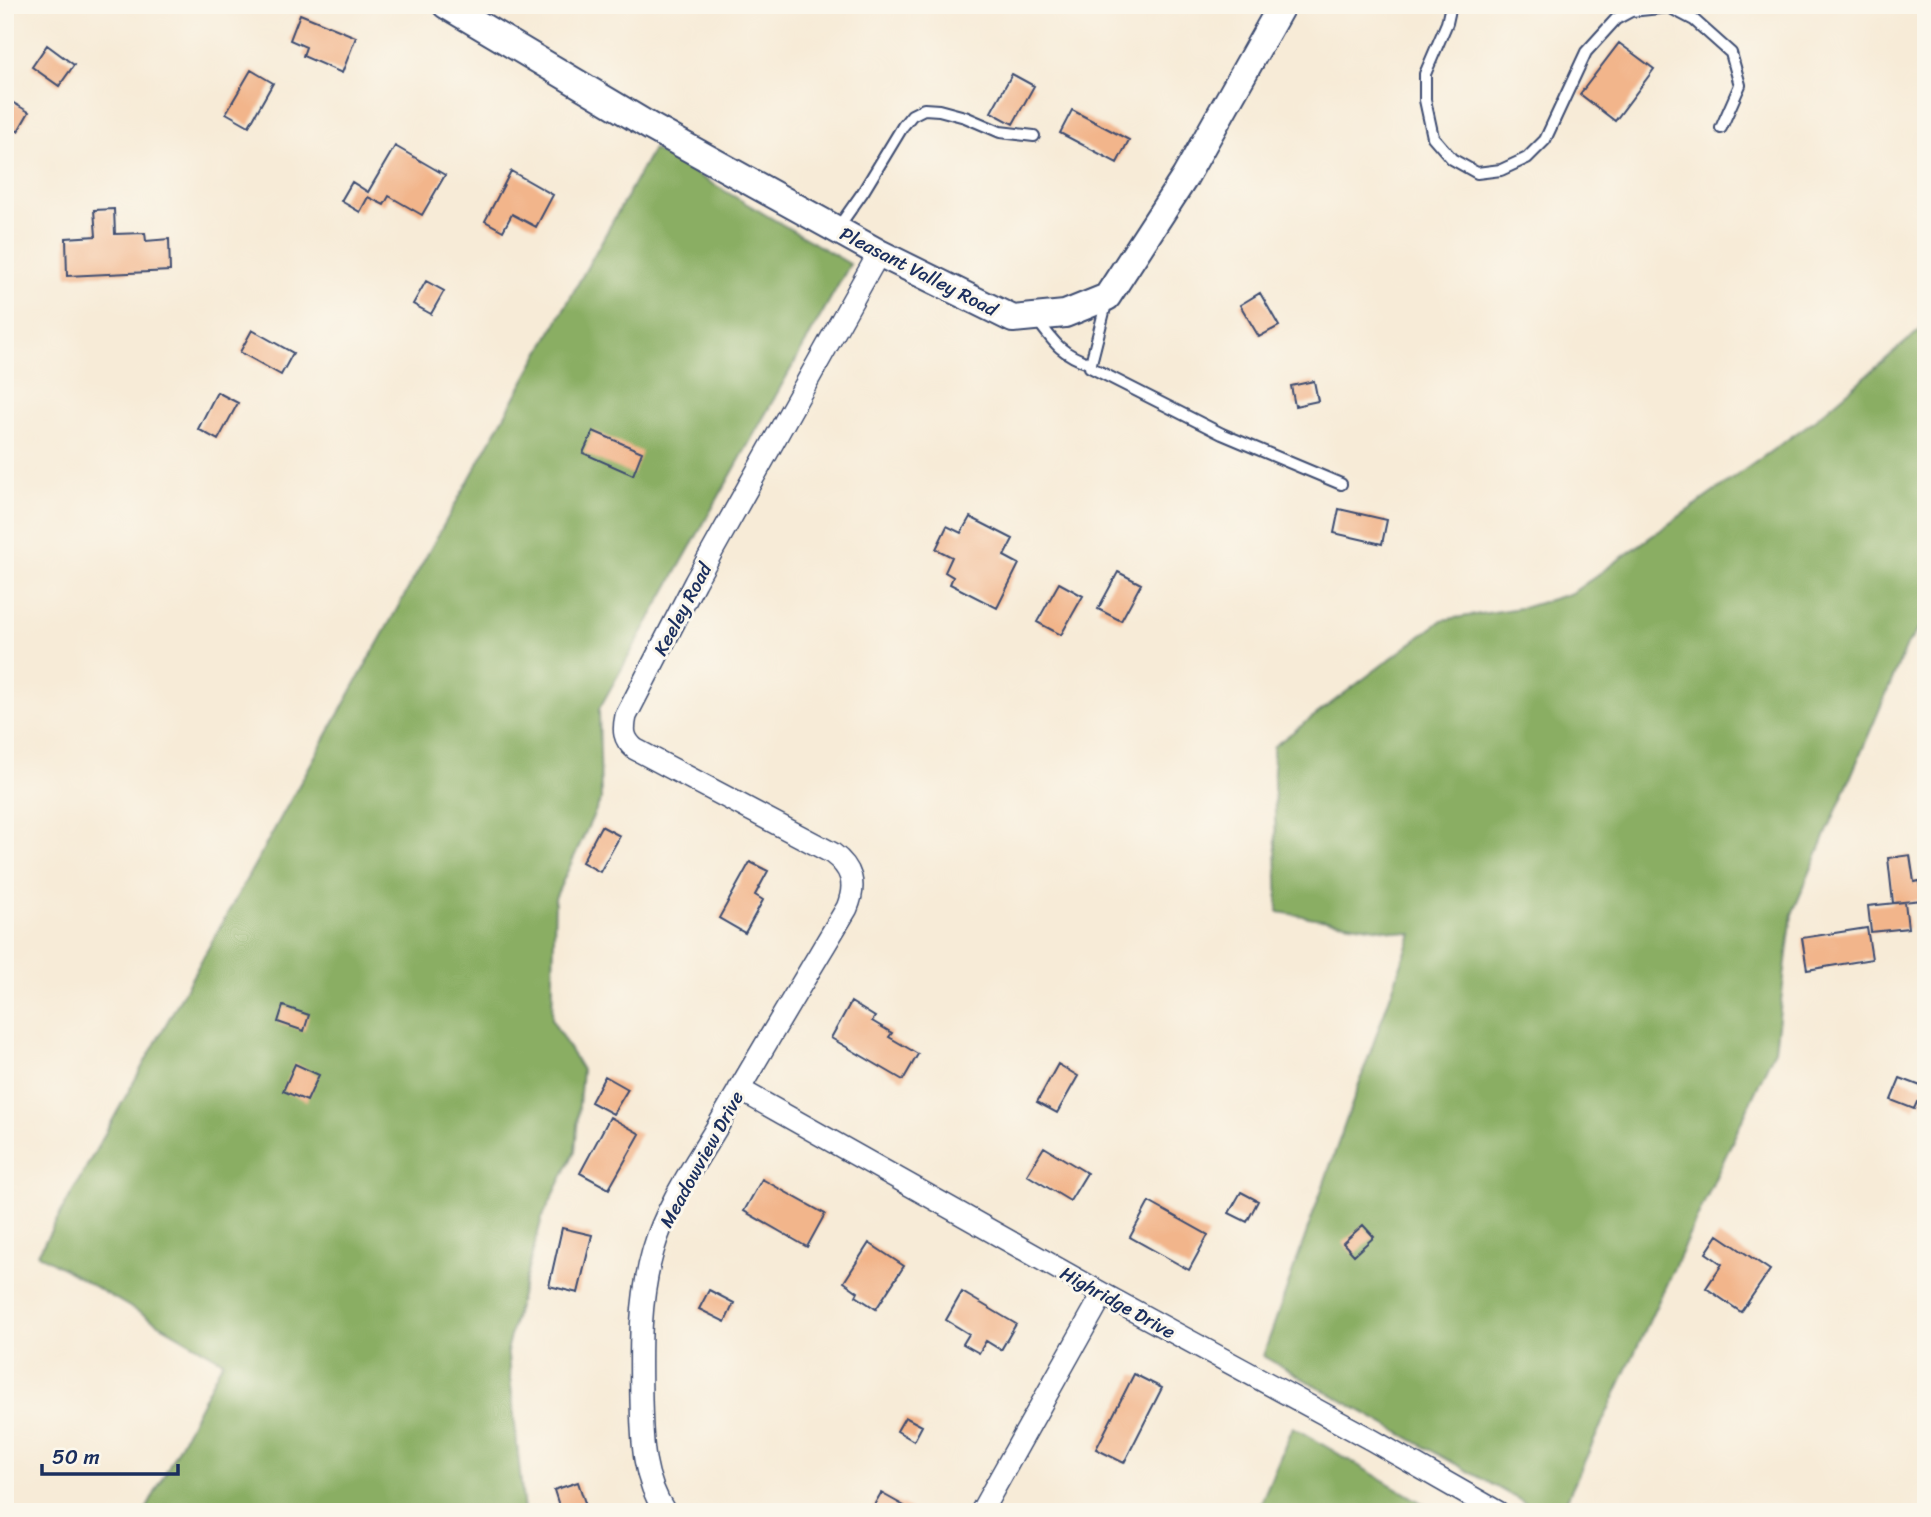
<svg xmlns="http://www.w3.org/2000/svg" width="1931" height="1517" font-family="Sriracha,sans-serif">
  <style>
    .forest { fill: #8aae63; stroke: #526e60; stroke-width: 2 }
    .building { fill: #f2b58b }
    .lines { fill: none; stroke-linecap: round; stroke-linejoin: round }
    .service-casing { stroke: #3c4b70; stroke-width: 14 }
    .minor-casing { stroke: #3c4b70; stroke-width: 24 }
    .tertiary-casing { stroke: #3c4b70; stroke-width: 30 }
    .service { stroke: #fff; stroke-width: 10 }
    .minor { stroke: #fff; stroke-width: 21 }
    .tertiary { stroke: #fff; stroke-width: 26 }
    .labels { text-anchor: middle; stroke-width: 6; stroke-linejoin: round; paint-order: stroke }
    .street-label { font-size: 19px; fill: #1b2f5e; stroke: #fbf7ec }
  </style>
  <rect width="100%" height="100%" fill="#fbf7ec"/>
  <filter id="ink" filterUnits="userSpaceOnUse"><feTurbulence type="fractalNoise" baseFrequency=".0143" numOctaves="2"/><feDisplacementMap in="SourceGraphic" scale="14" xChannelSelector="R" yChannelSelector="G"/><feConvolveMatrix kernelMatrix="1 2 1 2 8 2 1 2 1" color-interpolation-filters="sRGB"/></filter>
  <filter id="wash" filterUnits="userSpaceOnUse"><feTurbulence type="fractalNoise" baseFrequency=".00686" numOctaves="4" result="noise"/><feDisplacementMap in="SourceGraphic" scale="28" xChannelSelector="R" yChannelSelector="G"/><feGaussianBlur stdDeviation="1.57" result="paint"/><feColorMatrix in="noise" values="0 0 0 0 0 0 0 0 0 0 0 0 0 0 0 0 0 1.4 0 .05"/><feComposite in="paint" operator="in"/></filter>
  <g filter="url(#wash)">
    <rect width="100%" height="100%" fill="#f7ebd7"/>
    <path class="forest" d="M653 149 850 264 599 709 601 799 555 898 552 1020 582 1070 575 1151 542 1218 507 1347 524 1512H145L223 1361 38 1254Z
      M1926 325V619L1907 645 1792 914 1775 1049 1561 1512H1541L1263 1356 1412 934 1278 912 1273 747 1442 620 1526 607 1572 593 1812 422Z
      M1293 1427 1437 1512H1257Z"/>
    <g id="blocks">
      <path class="building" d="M300 14 356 37 342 73 303 56 306 47 290 40Z
        M1619 43 1654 69 1615 121 1580 94Z
        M47 45 74 65 59 86 32 67Z
        M251 70 273 83 249 126 226 113Z
        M1012 74 1034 86 1013 124 991 112Z
        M5 98 29 112 18 131 5 123Z
        M1072 110 1129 140 1117 163 1060 133Z
        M395 146 445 175 422 215 389 196 384 205 368 197 360 212 341 201 352 182 368 192Z
        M511 171 553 195 536 227 512 214 503 231 485 221Z
        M114 209 115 234 145 233 146 241 169 239 170 271 67 276 66 238 96 236 94 210Z
        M426 281 444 291 431 314 413 304Z
        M1260 293 1279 326 1259 337 1240 305Z
        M252 330 293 353 281 375 240 352Z
        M1314 381 1318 401 1295 406 1291 386Z
        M217 392 238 403 218 440 198 429Z
        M593 431 642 452 633 475 583 453Z
        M1339 509 1387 520 1382 544 1334 533Z
        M970 517 1013 539 1004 556 1019 564 997 608 950 584 953 577 945 572 952 557 936 549 947 526 961 533Z
        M1118 572 1141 584 1121 621 1098 609Z
        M1059 583 1083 596 1061 635 1037 622Z
        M601 826 620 836 600 872 582 862Z
        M1910 855 1914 882 1919 881 1922 900 1893 903 1888 858Z
        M750 862 768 871 755 895 763 900 745 933 719 918Z
        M1905 902 1908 928 1871 932 1868 906Z
        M1867 928 1872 959 1807 970 1802 938Z
        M851 1002 875 1017 872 1021 892 1033 889 1037 918 1054 903 1080 831 1038Z
        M283 1006 309 1015 304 1031 278 1022Z
        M295 1064 319 1075 307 1101 283 1091Z
        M1058 1064 1078 1076 1057 1113 1037 1102Z
        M605 1076 628 1089 613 1114 591 1102Z
        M1900 1078 1926 1088V1105L1917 1102 1914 1109 1891 1100Z
        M610 1117 640 1134 609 1189 580 1173Z
        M1044 1147 1087 1173 1070 1201 1027 1175Z
        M762 1179 825 1214 807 1247 744 1211Z
        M1241 1192 1258 1201 1247 1222 1229 1213Z
        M1149 1202 1208 1235 1189 1270 1130 1237Z
        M1363 1225 1374 1237 1354 1255 1343 1243Z
        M562 1228 592 1235 578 1293 549 1286Z
        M1718 1235 1770 1270 1741 1312 1706 1288 1722 1264 1706 1253Z
        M869 1243 904 1266 876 1309 856 1296 858 1292 844 1282Z
        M709 1290 734 1303 725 1322 699 1309Z
        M962 1292 1016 1324 1001 1350 986 1341 979 1353 963 1344 969 1334 946 1320Z
        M1134 1374 1162 1388 1124 1463 1096 1449Z
        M905 1417 922 1426 914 1441 897 1431Z
        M578 1482 588 1512H561L554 1490Z
        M881 1493 915 1512H870Z"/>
    </g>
  </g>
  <g filter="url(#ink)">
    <use href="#blocks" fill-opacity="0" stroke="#3c4b70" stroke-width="2"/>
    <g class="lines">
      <g class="service-casing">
        <path id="service" d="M1451 5 1447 23 1425 74V100L1433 137 1452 159 1477 173 1501 170 1527 158 1545 140 1586 52 1616 19 1631 11 1669 7 1694 20 1731 53 1740 85 1721 128
          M837 229 863 192 903 126 912 115 924 109 939 110 965 117 1000 132 1034 136
          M1107 300 1090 367 1222 434 1341 484
          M1036 318C1054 343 1061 354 1091 364"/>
      </g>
      <g class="minor-casing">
        <path id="minor" d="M739 1089 1103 1294 1372 1440 1498 1512
          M665 1512C642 1477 642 1439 641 1399 640 1349 639 1300 653 1251 666 1205 695 1164 719 1124 761 1051 804 980 847 908 857 884 852 868 832 853L635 749C623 739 623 730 626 716L695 582 879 253
          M981 1512 1103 1294"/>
      </g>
      <g class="tertiary-casing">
        <path id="tertiary" d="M446 5 651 127 879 253 1013 319 1065 314 1107 297 1185 177 1282 5"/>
      </g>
      <use href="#service" class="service"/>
      <use href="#minor" class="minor"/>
      <use href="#tertiary" class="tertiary"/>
    </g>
  </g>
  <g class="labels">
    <g class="street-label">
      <text transform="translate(919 271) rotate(27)" y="7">Pleasant Valley Road</text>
      <text transform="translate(682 609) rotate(-62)" y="7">Keeley Road</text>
      <text transform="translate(701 1159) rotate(-61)" y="7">Meadowview Drive</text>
      <text transform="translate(1118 1302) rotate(29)" y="7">Highridge Drive</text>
    </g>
  </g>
  <rect width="1931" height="1517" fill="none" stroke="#fbf7ec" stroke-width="28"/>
  <path d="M42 1464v10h136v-10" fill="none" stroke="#1b2f5e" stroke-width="3.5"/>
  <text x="52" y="1464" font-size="21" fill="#1b2f5e" stroke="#fbf7ec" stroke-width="5" paint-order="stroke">50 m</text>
</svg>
